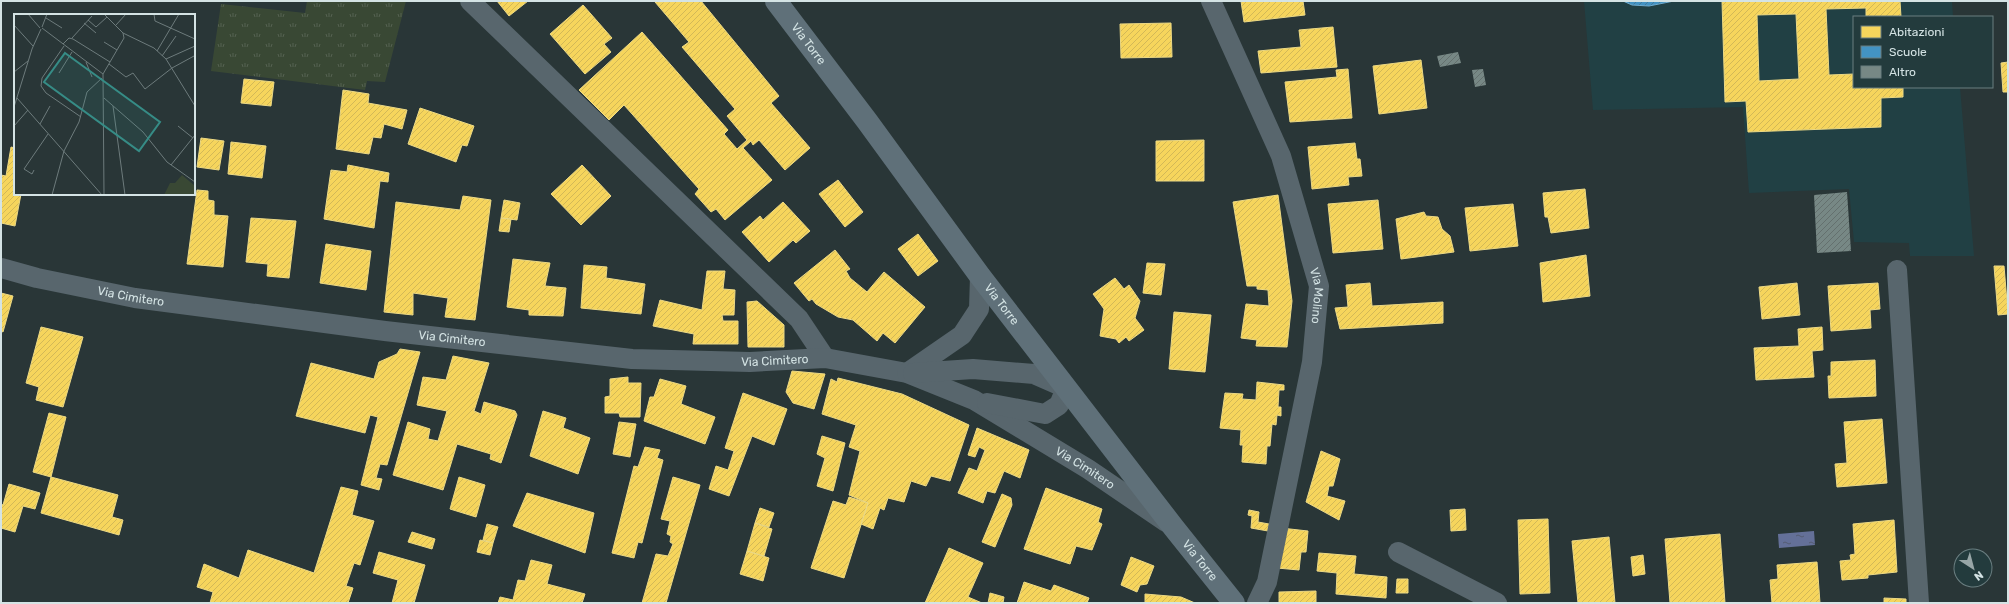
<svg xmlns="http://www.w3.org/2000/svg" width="2009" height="604" font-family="Rubik,sans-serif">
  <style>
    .built { fill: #214044 }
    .grass { fill: url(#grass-tufts) }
    .water { fill: url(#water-ripples) }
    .homes { fill: url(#homes-hatch); stroke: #ecd985; fill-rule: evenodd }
    .schools { fill: url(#schools-hatch); stroke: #6eabcd }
    .building { fill: url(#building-hatch) }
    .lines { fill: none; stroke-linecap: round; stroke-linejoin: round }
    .minor { stroke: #58666d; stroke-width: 20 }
    .secondary { stroke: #5f7079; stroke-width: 22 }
    .labels { text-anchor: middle; stroke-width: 4; stroke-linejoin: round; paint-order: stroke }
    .street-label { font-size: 12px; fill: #d4e3e4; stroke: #233b3d }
    .inset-road { fill: none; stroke: #6d7b7c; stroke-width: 1 }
    .view { fill: #368c86; fill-opacity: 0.15; stroke: #368c86; stroke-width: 2 }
    .inset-edge { fill: none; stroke: #d4e3e4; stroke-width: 2 }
  </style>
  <defs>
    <pattern id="grass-tufts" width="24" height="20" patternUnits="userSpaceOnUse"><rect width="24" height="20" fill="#394834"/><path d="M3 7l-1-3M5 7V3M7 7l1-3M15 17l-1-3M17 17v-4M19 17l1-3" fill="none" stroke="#556251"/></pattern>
    <pattern id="water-ripples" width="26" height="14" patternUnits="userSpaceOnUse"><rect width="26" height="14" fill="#647098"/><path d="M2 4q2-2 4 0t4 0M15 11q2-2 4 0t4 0" fill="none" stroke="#545c72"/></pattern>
    <pattern id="homes-hatch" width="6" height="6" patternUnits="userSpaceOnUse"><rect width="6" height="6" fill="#f6d55c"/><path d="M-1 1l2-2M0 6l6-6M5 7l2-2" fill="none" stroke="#d2b857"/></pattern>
    <pattern id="schools-hatch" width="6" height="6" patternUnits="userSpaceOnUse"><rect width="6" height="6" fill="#4393c3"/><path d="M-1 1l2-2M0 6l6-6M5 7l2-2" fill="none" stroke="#427b9d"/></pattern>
    <pattern id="building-hatch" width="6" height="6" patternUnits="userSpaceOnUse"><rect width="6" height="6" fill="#778885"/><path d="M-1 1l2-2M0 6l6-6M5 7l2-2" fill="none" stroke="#64706e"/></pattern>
  </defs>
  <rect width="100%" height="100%" fill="#293637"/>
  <path class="built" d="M1584 1H1952L1953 17H1854V87H1960L1974 256H1910L1909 243 1854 242 1849 189 1749 193 1743 107 1593 110Z"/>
  <path class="grass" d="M307 1H406L385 82 367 81 365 90 211 71 221 4 305 13Z"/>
  <path class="water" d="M1814 531 1815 545 1779 548 1778 534Z"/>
  <path class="homes" d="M497 1H528L509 16Z
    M701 1 779 96 771 103 810 148 785 170 759 140 753 145 751 141 743 148 772 180 725 220 716 209 711 212 695 194 699 189 624 105 609 120 579 90 642 32 728 130 724 134 737 149 747 140 727 116 735 109 682 47 689 42 655 2Z
    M1241 1H1303L1305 15 1244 22Z
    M1722 1H1900L1901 17H1866V8L1826 9 1829 75 1854 74V87H1903V97L1881 98V127L1748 132 1746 101 1725 102ZM1796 14 1799 79 1759 81 1757 15Z
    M583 5 612 38 604 44 611 52 585 74 550 34Z
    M1171 23 1172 57 1121 58 1120 24Z
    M1333 27 1337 67 1261 73 1258 51 1301 47 1299 30Z
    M1421 60 1427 108 1379 114 1373 66Z
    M2008 62V92H2003L2001 63Z
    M1348 69 1352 118 1290 122 1285 82 1337 77 1336 70Z
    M244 79 274 82 271 106 241 103Z
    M343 90 369 94 368 103 407 110 402 129 384 124 381 138 373 137 369 154 336 149Z
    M420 108 474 126 467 146 462 145 456 162 408 144Z
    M201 138 224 141 219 170 197 167Z
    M1204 140V181H1156V141Z
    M231 142 266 146 262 178 228 174Z
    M1355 143 1357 159H1360L1362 176 1348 177 1349 185 1312 189 1308 147Z
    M11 147 15 148V194H21L15 226 1 223V175L6 176Z
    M348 165 389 173 388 182 380 181 374 228 324 219 331 170 347 172Z
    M582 165 611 196 581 225 551 194Z
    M838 180 863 212 845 227 819 194Z
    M1585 189 1589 228 1551 233 1548 217H1545L1543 193Z
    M197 190 208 191V200L214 201V215L228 216 223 267 187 264Z
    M1278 195 1292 301 1287 347 1256 346 1257 340 1241 338 1246 304 1269 306 1268 290 1257 289V286H1247L1233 202Z
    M463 196 491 200 475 320 445 317 448 298 413 293V315L384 312 396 202 460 210Z
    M504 200 520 203 517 220 501 218Z
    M1378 200 1383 249 1333 253 1328 204Z
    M783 202 810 231 796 243 793 240 769 262 742 232 760 216 763 220Z
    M1513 204 1518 246 1470 251 1465 208Z
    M1424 212 1426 216 1438 217 1442 229 1450 236 1454 252 1401 259 1396 219Z
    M251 218 296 221 289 278 267 276 268 264 246 262Z
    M501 218 511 219 509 232 499 231Z
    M918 234 938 261 918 276 898 249Z
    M326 244 371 251 366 290 320 283Z
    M835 250 850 269 846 271 850 278 867 292 884 272 925 307 895 343 883 333 877 341 853 320 838 317 816 304 812 299 809 301 794 283Z
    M1586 255 1590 296 1543 302 1540 263Z
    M513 259 550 263 545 286 566 288 563 316 529 315V310L507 307Z
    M1147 263 1165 264 1161 295 1143 293Z
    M584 265 607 267 606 278 645 284 641 314 581 308Z
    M1994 266H2004L2008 314 1998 315Z
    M707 271H725L723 289 735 290 734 315H722L723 321H738V344H693L694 334 653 326 660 300 702 310Z
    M1115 278 1124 289 1129 285 1140 301 1135 318 1144 330 1129 341 1126 337 1119 343 1116 339 1100 336 1104 309 1093 294Z
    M1370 283 1372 306 1443 302V323L1340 329 1335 308 1348 307 1346 285Z
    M1797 283 1800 315 1762 319 1759 287Z
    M1878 283 1880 309 1870 310 1871 328 1831 331 1828 286Z
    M1 293 13 296 3 332 1 331Z
    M757 301 784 325V347H748L747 302Z
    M1174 312 1211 315 1205 372 1169 369Z
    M41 327 83 337 63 407 36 400 39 387 26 383Z
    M1822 327 1823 350 1812 351 1814 377 1756 380 1754 348 1799 346 1798 329Z
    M400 349 420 352 387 465 380 464 376 478 382 479 379 490 361 485 378 417 370 415 365 433 296 416 311 363 374 379 379 362 397 354Z
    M453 356 489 363 474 411 481 414 484 402 515 411 517 415 501 463 490 459 491 454 457 444 443 490 393 475 408 422 430 429 428 439 438 441 447 411 417 405 423 377 446 380Z
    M1875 360 1876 396 1829 398 1828 376H1831V362Z
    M792 371 825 374 814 409 793 403 786 392Z
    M628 377V383H641L640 417H620L619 413H605V397L610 396V379Z
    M838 378 902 394 969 425 950 481 931 476 926 486 911 481 904 502 888 498 884 510 880 508 873 529 861 524 868 503 849 495 860 451 849 447 856 425 822 414 831 379 837 382Z
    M660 379 686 386 681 404 715 417 705 444 644 421 650 397H654Z
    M1257 382 1284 385V390H1279L1278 407H1281V416L1277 415 1276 425 1272 424 1270 446H1267L1266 464 1242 462 1243 445H1240L1241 430 1220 428 1225 393 1243 394 1242 399 1256 400Z
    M743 393 787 409 774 445 752 436 729 496 709 489 716 466 728 470 734 451 725 448Z
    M543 411 566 418 563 428 590 438 578 474 530 456Z
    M49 413 66 417 51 477 33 472Z
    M1882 419 1887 483 1837 487 1835 464 1847 463 1844 422Z
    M619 422 636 424 630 457 613 454Z
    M977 428 1029 450 1020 478 1004 471 995 493 987 491 983 503 958 493 969 468 977 471 985 450 979 447 975 457 968 455Z
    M822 436 845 443 833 491 817 486 825 458 817 454Z
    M645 447 660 450 657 458 663 460 642 543 638 542 634 558 612 553 634 466 638 467Z
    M1321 451 1340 459 1333 486H1329L1327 496 1345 501 1339 520 1306 502Z
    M51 477 118 495 112 517 123 520 119 535 41 513Z
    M459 477 485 485 476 517 450 509Z
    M673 477 700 485 666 603H642L656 554 668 556 673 544 670 542 671 536 667 534 670 521 661 519Z
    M9 484 40 493 35 509 23 506 15 532 1 528V504L3 505Z
    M341 487 358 491 352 515 374 521 360 565 354 563 346 586 353 588 348 603H210L213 592 197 587 204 564 239 578 248 550 314 573Z
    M1046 488 1102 509 1098 522 1102 524 1092 550 1076 546 1070 564 1024 549Z
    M527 493 594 513 585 553 513 526Z
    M1002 494 1011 498 1012 505 995 547 982 542Z
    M849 497 868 503 844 578 811 568 833 501 846 505Z
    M760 508 774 513 769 527 755 523Z
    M1465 509 1466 530 1451 531 1450 510Z
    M1249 510 1259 512 1258 522 1269 524 1268 531 1251 528 1252 516 1248 515Z
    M1548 519 1550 593 1520 594 1518 520Z
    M1894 520 1897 572 1868 575V578L1842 580 1840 561 1851 560 1850 555 1855 554 1853 524Z
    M755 523 772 529 764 556 747 551Z
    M487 524 498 527 493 543 483 540Z
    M1281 528 1308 531 1306 552H1301L1299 570 1277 568Z
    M412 532 435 539 432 549 408 542Z
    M1720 534 1725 603H1670L1665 539Z
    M1609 537 1615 603H1578L1572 541Z
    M480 540 493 543 490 555 477 552Z
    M949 548 983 563 968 597 982 603H925Z
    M747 551 769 558 763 581 740 574Z
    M379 552 425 565 414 603H392L398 580 373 573Z
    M1319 553 1356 556 1354 574 1387 577 1386 598 1336 594 1337 573 1317 571Z
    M1643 555 1645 574 1633 576 1631 557Z
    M1131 557 1154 566 1147 584 1140 585 1137 592 1121 585Z
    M531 560 552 565 547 584 585 594 582 603H498L500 597 513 600 518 580 525 581Z
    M1817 562 1820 603H1772L1770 580 1778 579 1777 565Z
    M1397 579H1408V593H1396Z
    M1024 582 1051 591 1054 585 1089 598 1087 603H1017Z
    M1316 591V603H1279V592Z
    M990 593 1004 597 1003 603H988Z
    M1145 594 1181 597 1195 603H1145Z
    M1884 598 1906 599V603H1884Z"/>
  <path class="schools" d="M1623 1H1674L1649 6 1632 5Z"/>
  <path class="building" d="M1458 52 1461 63 1440 67 1437 56Z
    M1483 69 1486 85 1475 87 1472 70Z
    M1847 192 1851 251 1817 253 1814 195Z"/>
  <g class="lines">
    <g class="minor">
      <path d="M470 1 799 319 825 358"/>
      <path id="s1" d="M1211 1 1281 156 1319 286 1312 362 1267 582 1257 603"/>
      <path id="s2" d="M1 268 37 278 135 298 385 331 632 359 750 362 825 358 907 373 974 400 1088 469 1166 522"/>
      <path d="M1897 270 1919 603"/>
      <path d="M907 373 962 335 979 309 980 276"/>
      <path d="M913 373 973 369 1034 374 1066 388 1059 405 1045 414 987 403"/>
      <path d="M1398 552 1497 603"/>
    </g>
    <path class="secondary" id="s3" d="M776 1 867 121 980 276 1174 528 1234 603"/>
  </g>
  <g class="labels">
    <g class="street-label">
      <text dy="4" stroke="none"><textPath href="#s3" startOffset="54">Via Torre</textPath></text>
      <text dy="4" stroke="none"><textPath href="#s2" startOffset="133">Via Cimitero</textPath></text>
      <text dy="4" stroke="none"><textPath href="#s1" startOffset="315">Via Molino</textPath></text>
      <text dy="4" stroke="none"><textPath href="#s3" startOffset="378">Via Torre</textPath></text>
      <text dy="4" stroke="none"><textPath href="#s2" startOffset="457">Via Cimitero</textPath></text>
      <text dy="4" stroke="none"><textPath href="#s2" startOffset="781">Via Cimitero</textPath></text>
      <text dy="4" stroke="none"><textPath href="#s2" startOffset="1117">Via Cimitero</textPath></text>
      <text dy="4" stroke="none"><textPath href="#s3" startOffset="702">Via Torre</textPath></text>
    </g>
  </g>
  <g transform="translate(14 14)">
    <rect width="181" height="181" fill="#293637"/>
    <path d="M168 161 181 172V181H150L156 169H161Z" fill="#394834"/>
    <path class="inset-road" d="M14 0 26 14M90 0 109 19 140 34 152 45 181 92M140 0 141 7 181 25M32 4 48 14M74 6 82 13 93 3M70 9 82 19M0 11 19 32M102 11 112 0M28 13 33 0M28 14 89 60 90 181M58 24 78 2M90 28 103 36M49 30 55 24 59 25 96 48M50 32 28 64 27 72 32 79 67 103M143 37 165 0M148 42 162 22M152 45 181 32M72 48 78 63M95 50 112 63 119 59 131 75M158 54 180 42M0 58 14 47M45 59 58 38M89 60 110 24 109 19M131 75 158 54M3 84 88 181M90 84 129 118 153 148 181 168M99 92 111 181M0 93 18 35 27 15M26 110 36 92M0 112 14 96M164 112 179 124M157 151 181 121M20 156 18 160 10 155 34 120M38 181 50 137 65 108 73 78 88 64"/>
    <path class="view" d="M51 39 146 108 125 137 30 68Z"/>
    <rect width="181" height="181" class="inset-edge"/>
  </g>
  <rect width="2009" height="604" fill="none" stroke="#d4e3e4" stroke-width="4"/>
  <rect x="1853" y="16" width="140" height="72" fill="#233b3d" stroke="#6a7e80"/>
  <rect x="1861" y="26" width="20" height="12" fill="#f6d55c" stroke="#6a7e80"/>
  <text x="1889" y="36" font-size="12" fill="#d4e3e4">Abitazioni</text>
  <rect x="1861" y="46" width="20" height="12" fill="#4393c3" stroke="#6a7e80"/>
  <text x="1889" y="56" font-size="12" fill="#d4e3e4">Scuole</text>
  <rect x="1861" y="66" width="20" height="12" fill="#778885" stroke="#6a7e80"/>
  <text x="1889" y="76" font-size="12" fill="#d4e3e4">Altro</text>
  <g transform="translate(1973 568) rotate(144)"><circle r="19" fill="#233b3d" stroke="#6a7e80"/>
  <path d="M0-3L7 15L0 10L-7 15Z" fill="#98a6a7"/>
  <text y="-6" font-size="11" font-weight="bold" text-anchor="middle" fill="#d4e3e4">N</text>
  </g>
</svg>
